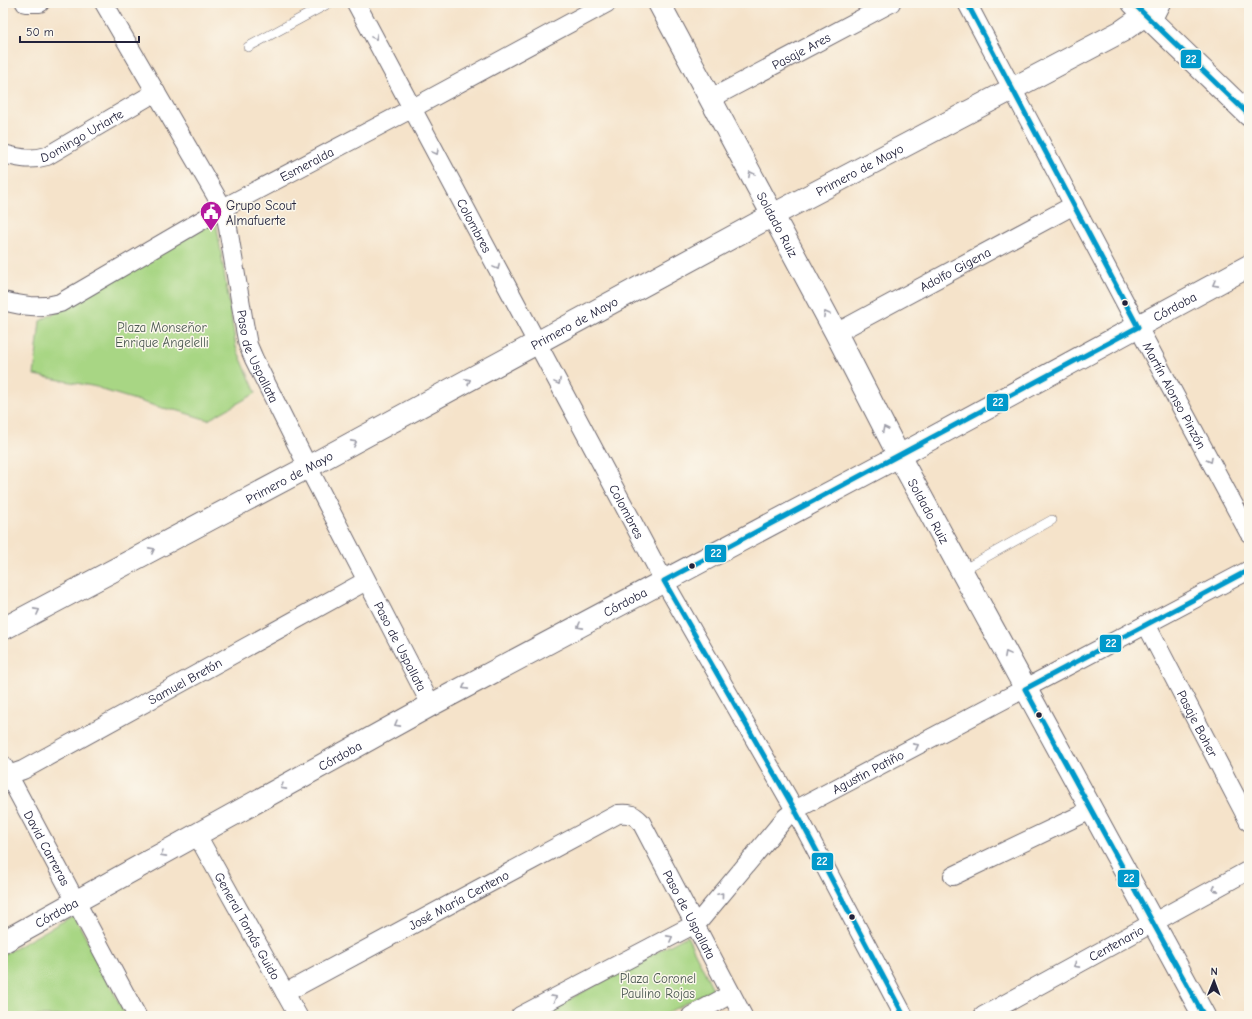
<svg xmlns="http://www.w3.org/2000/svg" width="1252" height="1019" font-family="'Comic Neue',sans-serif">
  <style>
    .green { fill: #a8d684; stroke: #657c60 }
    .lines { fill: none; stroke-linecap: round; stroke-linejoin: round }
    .lane-casing { stroke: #6c666d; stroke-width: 10 }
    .street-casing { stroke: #6c666d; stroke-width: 20 }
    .secondary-casing { stroke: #6c666d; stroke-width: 24 }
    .lane { stroke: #fff; stroke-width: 9 }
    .street { stroke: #fff; stroke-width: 18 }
    .secondary { stroke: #fff; stroke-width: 22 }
    .bus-1-casing { stroke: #fbf7ec; stroke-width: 8 }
    .bus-1 { stroke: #0099cb; stroke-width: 5 }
    .oneway { stroke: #9c9ca7 }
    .bus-dot { fill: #22223b; stroke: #fbf7ec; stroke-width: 1.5 }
    .labels { text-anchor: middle; stroke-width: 3; stroke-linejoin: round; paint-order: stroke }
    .street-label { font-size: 13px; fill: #22223b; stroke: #fbf7ec }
    .poi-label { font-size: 13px; fill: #22223b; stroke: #fbf7ec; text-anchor: start }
    .park-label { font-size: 13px; fill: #4a5851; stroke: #fbf7ec }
    .line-badge { stroke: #fbf7ec; stroke-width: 1.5 }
    .badge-label { font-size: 11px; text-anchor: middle; font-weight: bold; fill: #fff }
  </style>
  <rect width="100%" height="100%" fill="#fbf7ec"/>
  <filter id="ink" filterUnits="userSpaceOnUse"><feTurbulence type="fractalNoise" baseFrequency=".025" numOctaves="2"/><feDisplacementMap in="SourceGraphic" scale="8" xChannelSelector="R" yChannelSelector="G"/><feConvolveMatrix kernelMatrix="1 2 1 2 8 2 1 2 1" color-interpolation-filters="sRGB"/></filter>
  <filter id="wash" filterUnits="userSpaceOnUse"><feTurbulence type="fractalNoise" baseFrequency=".012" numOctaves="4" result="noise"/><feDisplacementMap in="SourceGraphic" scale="16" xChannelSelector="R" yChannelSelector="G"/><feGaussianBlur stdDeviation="0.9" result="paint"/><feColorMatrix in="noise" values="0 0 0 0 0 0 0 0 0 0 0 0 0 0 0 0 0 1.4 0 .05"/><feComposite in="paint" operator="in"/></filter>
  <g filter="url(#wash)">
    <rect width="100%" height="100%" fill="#f5e3ca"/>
    <path class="green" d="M216 221 236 347 256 393 208 420 179 411 162 408 106 391 97 387 34 375 40 321Z
      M74 915 126 1016H3V955Z
      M687 936 713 989 661 1016H538Z"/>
  </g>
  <g filter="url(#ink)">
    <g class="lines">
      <g class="lane-casing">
        <path id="lane" d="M248 47 329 3
          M961 571 1052 520"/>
      </g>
      <g class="street-casing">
        <g id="street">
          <path d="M25 3H40"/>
          <path id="s1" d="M104 3 223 208 227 222 245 329 248 345 254 359 308 467 431 705"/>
          <path id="s2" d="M356 3 664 581 795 810 904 1016"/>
          <path id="s3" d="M967 3 1138 327 1249 533"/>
          <path d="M1152 21 1161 3"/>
          <path id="s4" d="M710 99 891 3"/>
          <path id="s5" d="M3 154C20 158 30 161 47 156L156 92"/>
          <path id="s6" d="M3 301C23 306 40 309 60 303L223 208 413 108 607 3"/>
          <path id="s7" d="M836 333 1074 205"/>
          <path id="s8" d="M1146 624 1249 822"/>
          <path id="s9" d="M3 765 137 1016"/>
          <path id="s10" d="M3 777 23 770 366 581"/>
          <path id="s11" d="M197 835 298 1016"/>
          <path d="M953 876 1091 810"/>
          <path id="s12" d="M285 993 618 814C630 813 633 814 641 822L743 1016"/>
          <path id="s13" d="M520 1016 695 924 701 919 786 817 795 810 1249 570"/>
          <path d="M691 1016 731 994"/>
          <path id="s14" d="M983 1016 1249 870"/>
        </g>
      </g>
      <g class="secondary-casing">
        <g id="secondary">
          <path id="s15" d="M659 3 836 333 899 456 1204 1016"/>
          <path d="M1133 3 1249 115"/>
          <path id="s16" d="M3 629 308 467 773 215 1122 31 1145 15"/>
          <path id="s17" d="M3 942 431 705 899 456 1249 266"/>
        </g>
      </g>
      <use href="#lane" class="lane"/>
      <use href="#street" class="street"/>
      <use href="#secondary" class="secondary"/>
      <g class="bus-1-casing">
        <path id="bus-1" d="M1133 3 1249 115
          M904 1016 795 810 664 581 1138 327 967 3
          M1204 1016 1025 689 1249 570"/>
      </g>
      <use href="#bus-1" class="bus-1"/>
    </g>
    <defs><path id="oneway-chevron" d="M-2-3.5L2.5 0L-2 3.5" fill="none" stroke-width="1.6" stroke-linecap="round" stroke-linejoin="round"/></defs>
    <g class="oneway">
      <use href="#oneway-chevron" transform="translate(375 37) rotate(62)"/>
      <use href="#oneway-chevron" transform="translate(436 152) rotate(62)"/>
      <use href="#oneway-chevron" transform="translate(751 174) rotate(-118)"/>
      <use href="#oneway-chevron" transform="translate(497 267) rotate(62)"/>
      <use href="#oneway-chevron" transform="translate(1215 284) rotate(151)"/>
      <use href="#oneway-chevron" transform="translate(826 314) rotate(-118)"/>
      <use href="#oneway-chevron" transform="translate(468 381) rotate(-28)"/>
      <use href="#oneway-chevron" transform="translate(558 382) rotate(62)"/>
      <use href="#oneway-chevron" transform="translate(885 429) rotate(-117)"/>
      <use href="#oneway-chevron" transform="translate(354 443) rotate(-28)"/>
      <use href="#oneway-chevron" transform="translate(1210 460) rotate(62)"/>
      <use href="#oneway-chevron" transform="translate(152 550) rotate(-28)"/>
      <use href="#oneway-chevron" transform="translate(37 611) rotate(-28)"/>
      <use href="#oneway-chevron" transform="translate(580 626) rotate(152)"/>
      <use href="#oneway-chevron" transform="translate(1007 654) rotate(-118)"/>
      <use href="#oneway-chevron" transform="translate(465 687) rotate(152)"/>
      <use href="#oneway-chevron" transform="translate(397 724) rotate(151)"/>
      <use href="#oneway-chevron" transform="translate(916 746) rotate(-28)"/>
      <use href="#oneway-chevron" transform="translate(283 787) rotate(151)"/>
      <use href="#oneway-chevron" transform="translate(163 854) rotate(151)"/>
      <use href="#oneway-chevron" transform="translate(1215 889) rotate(151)"/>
      <use href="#oneway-chevron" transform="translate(721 895) rotate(-50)"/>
      <use href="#oneway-chevron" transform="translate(670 938) rotate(-28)"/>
      <use href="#oneway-chevron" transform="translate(1076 965) rotate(151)"/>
      <use href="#oneway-chevron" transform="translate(554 998) rotate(-28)"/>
    </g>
  </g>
  <defs>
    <g id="civic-pin" transform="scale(1.15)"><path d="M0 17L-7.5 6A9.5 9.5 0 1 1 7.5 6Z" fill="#b5179e" stroke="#fbf7ec"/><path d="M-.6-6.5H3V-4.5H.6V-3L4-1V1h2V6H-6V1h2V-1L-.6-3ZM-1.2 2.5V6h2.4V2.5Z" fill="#fff"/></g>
  </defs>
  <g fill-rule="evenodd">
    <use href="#civic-pin" x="211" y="212"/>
  </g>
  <g class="bus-dot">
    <circle cx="1125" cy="303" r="3.5"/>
    <circle cx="692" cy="566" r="3.5"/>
    <circle cx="1039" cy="715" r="3.5"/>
    <circle cx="852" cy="917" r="3.5"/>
  </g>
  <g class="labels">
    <g class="street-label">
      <text dy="5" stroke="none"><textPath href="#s4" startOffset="103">Pasaje Ares</textPath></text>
      <text dy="5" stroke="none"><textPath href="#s5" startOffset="85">Domingo Uriarte</textPath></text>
      <text dy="5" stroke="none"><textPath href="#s6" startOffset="341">Esmeralda</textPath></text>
      <text dy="5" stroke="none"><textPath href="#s16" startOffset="972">Primero de Mayo</textPath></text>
      <text dy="5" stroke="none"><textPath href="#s15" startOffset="251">Soldado Ruiz</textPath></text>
      <text dy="5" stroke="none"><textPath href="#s2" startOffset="252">Colombres</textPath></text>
      <text dy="5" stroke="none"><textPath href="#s7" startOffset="135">Adolfo Gigena</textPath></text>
      <text dy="5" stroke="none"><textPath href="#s17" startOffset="1333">Córdoba</textPath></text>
      <text dy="5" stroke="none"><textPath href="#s16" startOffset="648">Primero de Mayo</textPath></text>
      <text dy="5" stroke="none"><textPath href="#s1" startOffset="390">Paso de Uspallata</textPath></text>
      <text dy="5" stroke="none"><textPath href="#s3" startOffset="444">Martín Alonso Pinzón</textPath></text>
      <text dy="5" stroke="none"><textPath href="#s16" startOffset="324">Primero de Mayo</textPath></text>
      <text dy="5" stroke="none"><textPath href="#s2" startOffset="576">Colombres</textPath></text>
      <text dy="5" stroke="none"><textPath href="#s15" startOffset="575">Soldado Ruiz</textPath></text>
      <text dy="5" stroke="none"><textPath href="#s17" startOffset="709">Córdoba</textPath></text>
      <text dy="5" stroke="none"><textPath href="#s1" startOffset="714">Paso de Uspallata</textPath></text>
      <text dy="5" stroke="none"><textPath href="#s10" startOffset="206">Samuel Bretón</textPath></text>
      <text dy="5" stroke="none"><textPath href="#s8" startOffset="112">Pasaje Boher</textPath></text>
      <text dy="5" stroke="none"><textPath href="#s17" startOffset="385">Córdoba</textPath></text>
      <text dy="5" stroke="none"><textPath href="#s13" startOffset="432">Agustin Patiño</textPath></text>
      <text dy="5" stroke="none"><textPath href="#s9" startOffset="94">David Carreras</textPath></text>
      <text dy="5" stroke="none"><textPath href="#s12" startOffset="197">José María Centeno</textPath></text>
      <text dy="5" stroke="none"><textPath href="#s17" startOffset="61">Córdoba</textPath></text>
      <text dy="5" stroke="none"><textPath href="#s12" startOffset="508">Paso de Uspallata</textPath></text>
      <text dy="5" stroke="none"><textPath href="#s11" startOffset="104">General Tomás Guido</textPath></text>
      <text dy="5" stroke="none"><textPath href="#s14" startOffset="152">Centenario</textPath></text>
    </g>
    <g class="poi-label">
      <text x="226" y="210">Grupo Scout<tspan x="226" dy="15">Almafuerte</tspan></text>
    </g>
    <g class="park-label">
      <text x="162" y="332">Plaza Monseñor<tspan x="162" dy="15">Enrique Angelelli</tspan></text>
      <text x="658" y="983">Plaza Coronel<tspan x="658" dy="15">Paulino Rojas</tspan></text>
    </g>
  </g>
  <g class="line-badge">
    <rect x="1180" y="49" width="22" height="20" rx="4" fill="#0099cb"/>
    <rect x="986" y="393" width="23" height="19" rx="4" fill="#0099cb"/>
    <rect x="704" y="544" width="23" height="19" rx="4" fill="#0099cb"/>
    <rect x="1099" y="634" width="23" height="19" rx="4" fill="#0099cb"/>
    <rect x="811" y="852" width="23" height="19" rx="4" fill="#0099cb"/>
    <rect x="1117" y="869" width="23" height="19" rx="4" fill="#0099cb"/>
  </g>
  <g class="badge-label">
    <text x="1191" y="63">22</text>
    <text x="998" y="406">22</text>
    <text x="716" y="557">22</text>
    <text x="1111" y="647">22</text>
    <text x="822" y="865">22</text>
    <text x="1129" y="882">22</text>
  </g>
  <rect width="1252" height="1019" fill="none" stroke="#fbf7ec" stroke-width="16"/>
  <g transform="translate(1214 981) rotate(1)" stroke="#fbf7ec" stroke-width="3" paint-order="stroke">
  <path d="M0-3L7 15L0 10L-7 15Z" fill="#22223b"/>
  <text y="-6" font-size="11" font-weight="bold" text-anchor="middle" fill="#22223b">N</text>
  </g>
  <path d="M20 36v6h119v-6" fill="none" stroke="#22223b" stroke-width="2"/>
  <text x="26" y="36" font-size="12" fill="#22223b" stroke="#fbf7ec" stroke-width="3" paint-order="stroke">50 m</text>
</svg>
